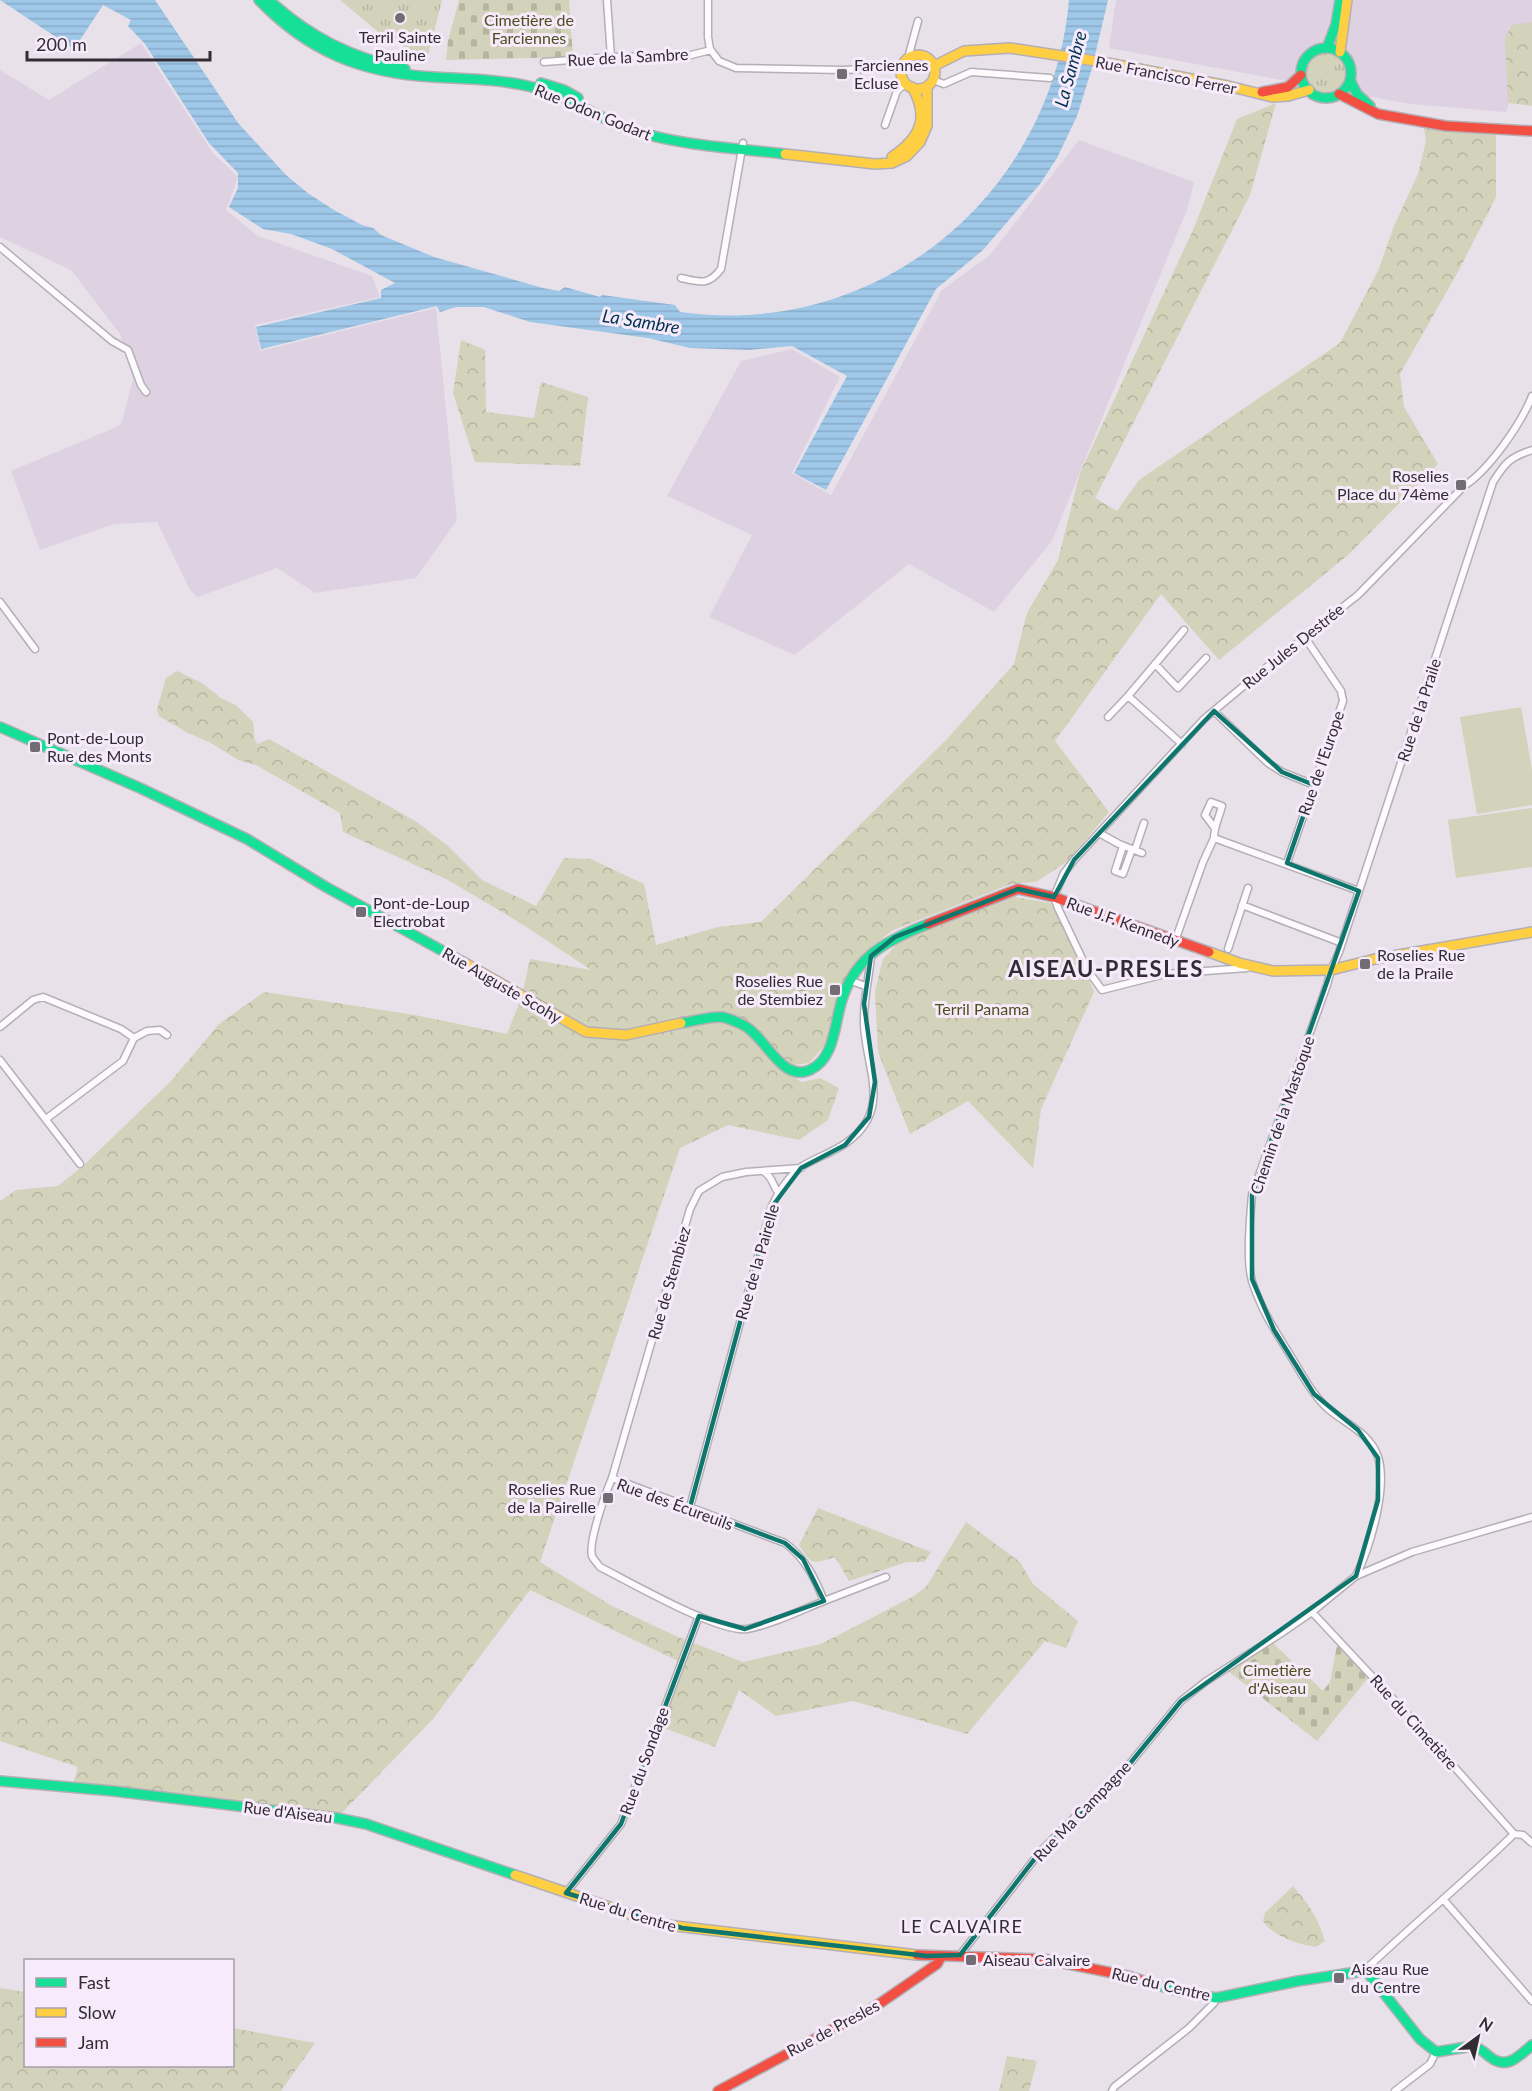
<svg xmlns="http://www.w3.org/2000/svg" width="1532" height="2091" font-family="Lato,sans-serif">
  <style>
    .built { fill: #ded2e2 }
    .grass { fill: url(#grass-tufts) }
    .forest { fill: url(#forest-crowns) }
    .cemetery { fill: url(#cemetery-stones) }
    .pitch { fill: #d3d2ba }
    .water { fill: url(#water-rules) }
    .lines { fill: none; stroke-linecap: round; stroke-linejoin: round }
    .street-casing { stroke: #b4afb6; stroke-width: 9 }
    .fast-casing { stroke: #b4afb6; stroke-width: 12 }
    .slow-casing { stroke: #b4afb6; stroke-width: 12 }
    .jam-casing { stroke: #b4afb6; stroke-width: 12 }
    .street { stroke: #fcfafc; stroke-width: 6 }
    .fast { stroke: #16e098; stroke-width: 9 }
    .slow { stroke: #ffcf43; stroke-width: 9 }
    .jam { stroke: #f24e42; stroke-width: 9 }
    .marked { fill: none; stroke: #0f766e; stroke-width: 4.5; stroke-linejoin: round }
    .poi-dot { fill: #726c74; stroke: #f7eafb; stroke-width: 2 }
    .labels { text-anchor: middle; stroke-width: 6; stroke-linejoin: round; paint-order: stroke }
    .park-label { font-size: 16px; fill: #4d4f1d; stroke: #f7eafb }
    .poi-label { font-size: 16px; fill: #322d34; stroke: #f7eafb; text-anchor: start }
    .street-label { font-size: 16px; fill: #322d34; stroke: #f7eafb }
    .water-label { font-size: 18px; font-style: italic; fill: #003450; stroke: #f7eafb }
    .neighbourhood-label { font-size: 18px; letter-spacing: 1.5px; fill: #322d34; stroke: #f7eafb }
    .district-label { font-size: 22px; font-weight: bold; letter-spacing: 1.5px; fill: #322d34; stroke: #f7eafb }
  </style>
  <defs>
    <pattern id="grass-tufts" width="24" height="20" patternUnits="userSpaceOnUse" patternTransform="scale(1.5)"><rect width="24" height="20" fill="#d3d2ba"/><path d="M3 7l-1-3M5 7V3M7 7l1-3M15 17l-1-3M17 17v-4M19 17l1-3" fill="none" stroke="#b6b5a0"/></pattern>
    <pattern id="forest-crowns" width="20" height="18" patternUnits="userSpaceOnUse" patternTransform="scale(1.5)"><rect width="20" height="18" fill="#d3d2ba"/><path d="M2 6a3 3 0 1 1 6 0M12 15a3 3 0 1 1 6 0" fill="none" stroke="#b6b5a0"/></pattern>
    <pattern id="cemetery-stones" width="16" height="16" patternUnits="userSpaceOnUse" patternTransform="scale(1.5)"><rect width="16" height="16" fill="#d3d2ba"/><path d="M2 7V4a2 2 0 0 1 4 0v3zM10 15v-3a2 2 0 0 1 4 0v3z" fill="#b6b5a0"/></pattern>
    <pattern id="water-rules" width="6" height="5" patternUnits="userSpaceOnUse" patternTransform="scale(1.5)"><rect width="6" height="5" fill="#9ec7e8"/><path d="M0 2.5h6" fill="none" stroke="#89abc8"/></pattern>
  </defs>
  <rect width="100%" height="100%" fill="#e8e1ea"/>
  <path class="built" d="M1116 0H1532V32L1506 112 1410 104 1109 48Z
    M141 43 213 153 238 177 226 210 258 236 372 276 380 297 255 325 260 351 436 308 457 520 416 578 315 593 277 568 198 597 190 590 157 522 114 524 40 550 11 471 121 425 133 379 120 334 71 270 0 237V70L49 100Z
    M1079 140 1194 182 1188 207 1052 541 994 612 909 564 795 655 709 617 752 535 667 496 741 361 792 349 840 377 792 473 831 495 942 290 990 255Z"/>
  <path class="grass" d="M340 0H442L427 59 383 36Z
    M1306 72a20 20 0 1 1 40 0a20 20 0 1 1-40 0Z"/>
  <path class="forest" d="M1532 22V106L1508 103 1505 38 1512 25Z
    M1276 103 1250 195 1095 498 1117 511 1139 480 1340 343 1378 271 1394 226 1418 174 1426 141 1424 128 1455 132 1496 134V197L1459 270 1400 374 1404 407 1438 464 1348 555 1219 660 1161 594 1055 741 1109 812 1068 861 1036 882 1011 884 893 930 865 952 847 979 835 1010 826 1044 809 1063 794 1065 782 1070 802 1082 820 1078 839 1088 828 1120 799 1140 728 1125 680 1148 540 1562 612 1606 678 1637 743 1662 821 1644 912 1597 926 1587 966 1522 1020 1562 1033 1584 1078 1621 1066 1648 1045 1641 967 1734 853 1701 776 1716 739 1690 715 1747 659 1726 682 1663 530 1590 433 1719 337 1818 72 1787 78 1767 0 1741V1201L16 1190 58 1186 84 1165 171 1081 219 1024 264 992 415 1015 507 1034 522 996 530 959 591 970 522 924 448 880 343 832 340 813 256 765 238 760 211 743 186 732 159 716 157 709 166 678 177 671 202 683 221 698 237 706 253 722 255 741 258 744 269 739 417 822 449 847 482 880 536 906 564 858 591 859 644 884 656 945 718 927 761 922 947 739 1014 664 1027 613 1058 560 1080 473 1193 230 1237 119Z
    M461 340 485 350 486 412 534 418 541 382 588 397 580 466 475 462 453 393Z
    M1015 897 1050 903 1065 918 1094 992 1041 1109 1033 1168 968 1101 910 1134 878 1052 875 991 883 959 901 940Z
    M818 1508 931 1552 924 1562H907L849 1581 835 1557C812 1564 812 1566 799 1545Z
    M1293 1886C1310 1906 1317 1916 1325 1941L1316 1947C1298 1944 1274 1937 1263 1921L1265 1913Z
    M0 1988 25 1992 26 2066H232L233 2028 315 2043 281 2091H0Z
    M1007 2056 1037 2061 1029 2091H999Z"/>
  <path class="cemetery" d="M459 0H569L573 57 446 60 448 41Z
    M1273 1643 1323 1691 1330 1682 1337 1645 1368 1678 1317 1741 1228 1671Z"/>
  <path class="pitch" d="M1521 707 1532 770V805L1477 814 1460 717Z
    M1532 808V867L1456 878 1448 820Z"/>
  <path class="water" d="M0 0H155L238 123 286 175 309 194 334 210 362 225 373 228 381 235 434 257 543 288 559 291 565 287 600 297 602 295 675 305 680 312C876 340 1052 196 1069 0H1108L1092 68 1077 116 1057 158 1040 184 983 250 936 289 826 490 794 473 847 376 792 346 749 350 690 348 648 338 530 322 484 307H456L440 312 437 306 261 349 256 327 381 298V290L395 283 332 249 291 234 263 229 229 207 238 188V173L209 143 145 44 128 26 131 20 103 5 74 49Z"/>
  <g class="lines">
    <g class="street-casing">
      <path id="street" d="M607 0 611 57
        M708 0V37L710 49 719 61 736 68 843 70 902 67
        M908 58 918 21
        M544 62 611 57 687 56 711 50
        M933 80 944 84 971 72 1050 78
        M885 125 897 91 906 83
        M0 247 112 341 128 350 141 385 146 392
        M681 278C701 282 708 286 721 269L743 143
        M0 602 35 649
        M1155 664 1178 688 1206 658
        M1214 711 1268 763 1282 772 1314 785
        M1108 717 1128 696
        M1182 744 1128 696 1184 630
        M1099 833 1119 844 1142 853
        M1214 838C1214 826 1219 818 1222 806L1211 802 1205 815 1214 827
        M1123 846 1115 871 1123 874 1132 849
        M1135 850 1144 823
        M1287 863 1343 701 1341 691 1304 636
        M1242 905 1342 943
        M1175 941 1203 862 1214 838 1359 891
        M1228 949 1248 888
        M1247 968 1165 974 1102 990 1087 969 1058 908 1054 897 1064 873 1074 860 1204 719 1258 674 1358 595 1464 486C1489 470 1521 424 1532 396
        M849 980 865 986
        M0 1027 33 1000 43 997 121 1029 134 1038
        M0 1060 80 1164
        M46 1119 123 1061 134 1038 147 1031 160 1030 167 1035
        M763 1171C775 1179 771 1185 779 1193
        M612 1478 785 1543C805 1558 815 1578 824 1601 799 1611 773 1624 747 1629 718 1633 630 1582 600 1567 598 1564 593 1559 592 1556 588 1542 606 1492 612 1478L690 1209 699 1191 722 1177 746 1172 801 1168
        M690 1507 771 1208C777 1194 788 1177 801 1167 815 1158 832 1153 846 1143 893 1110 866 1069 864 1025 863 1001 869 979 871 956
        M1356 1576C1370 1547 1388 1488 1378 1457 1370 1432 1343 1423 1326 1407 1312 1393 1302 1375 1292 1358 1277 1334 1261 1310 1252 1281 1246 1260 1250 1218 1252 1195L1327 985 1331 970 1339 952 1493 482C1505 463 1510 457 1532 450
        M824 1601 886 1577
        M1312 1612 1409 1716 1514 1834
        M1514 1834 1523 1835 1532 1843
        M566 1893 621 1824 699 1616
        M1443 1899 1532 2001
        M960 1955 1040 1852 1093 1799 1114 1783 1181 1701 1205 1682 1280 1634 1312 1612 1356 1576 1412 1552 1532 1517
        M1364 1971C1413 1924 1466 1881 1514 1834
        M1112 2091 1114 2087 1189 2028 1214 2003 1216 1998
        M1395 2091 1430 2064 1436 2052"/>
    </g>
    <g class="fast-casing">
      <path id="fast" d="M259 0C309 52 362 73 433 77 466 79 500 79 532 87 568 95 598 119 632 130 681 146 735 148 785 154
        M269 0C309 37 352 58 405 69
        M1327 48 1336 24 1340 0
        M1301 73a25 25 0 1 1 50 0a25 25 0 1 1-50 0Z
        M1350 80 1357 94 1370 106
        M541 83 564 90 578 98
        M0 727 140 788 247 839 326 887 463 962
        M681 1023C693 1022 709 1016 722 1017 728 1018 737 1022 743 1025 765 1035 781 1083 810 1070 832 1060 834 1032 839 1011 850 960 882 942 928 924
        M0 1781 113 1791 337 1818 366 1824 515 1875
        M1154 1984 1178 1991 1216 1998 1298 1981 1364 1971 1368 1973 1420 2039 1436 2052 1473 2046C1480 2048 1484 2052 1490 2057 1507 2070 1518 2057 1532 2045"/>
    </g>
    <g class="slow-casing">
      <path id="slow" d="M1340 52 1347 0
        M901 72a17 17 0 1 1 34 0a17 17 0 1 1-34 0Z
        M934 66 964 51 1010 48 1102 62 1228 86 1272 97 1288 96 1309 90
        M785 154 875 164 892 163 907 156 920 142 927 126V87
        M892 157C920 138 930 118 912 87
        M1209 952 1239 963 1273 971 1331 970 1375 959 1532 932
        M463 962 586 1032 626 1035 681 1023
        M515 1875 659 1924 917 1955"/>
    </g>
    <g class="jam-casing">
      <path id="jam" d="M1262 92 1288 87 1301 75
        M1339 94 1378 114 1446 126 1532 131
        M928 924 1018 889 1054 897 1209 952
        M917 1955 1043 1959 1128 1976 1154 1984
        M718 2091 876 2006 937 1964 941 1957"/>
    </g>
    <use href="#street" class="street"/>
    <use href="#fast" class="fast"/>
    <use href="#slow" class="slow"/>
    <use href="#jam" class="jam"/>
  </g>
  <path class="marked" d="M1214 711 1282 772 1314 785 1287 863 1359 891 1252 1195V1279L1274 1330 1314 1394 1358 1430 1378 1458V1500L1356 1576 1181 1701 1114 1783 1040 1852 960 1955 927 1956 682 1928 566 1893 621 1824 699 1616 745 1629 824 1601 803 1559 785 1543 690 1507 771 1208 801 1168 845 1145 869 1117 875 1082 864 1004 871 956 895 937 1018 889 1054 897 1074 860Z"/>
  <g class="poi-dot">
    <circle cx="400" cy="18" r="6"/>
    <rect x="836" y="68" width="12" height="12" rx="3"/>
    <rect x="1455" y="479" width="12" height="12" rx="3"/>
    <rect x="29" y="741" width="12" height="12" rx="3"/>
    <rect x="355" y="906" width="12" height="12" rx="3"/>
    <rect x="1359" y="958" width="12" height="12" rx="3"/>
    <rect x="829" y="984" width="12" height="12" rx="3"/>
    <rect x="602" y="1492" width="12" height="12" rx="3"/>
    <rect x="965" y="1954" width="12" height="12" rx="3"/>
    <rect x="1333" y="1972" width="12" height="12" rx="3"/>
  </g>
  <g class="labels">
    <g class="park-label">
      <text x="529" y="26">Cimetière de<tspan x="529" dy="18">Farciennes</tspan></text>
      <text x="982" y="1015">Terril Panama</text>
      <text x="1277" y="1676">Cimetière<tspan x="1277" dy="18">d'Aiseau</tspan></text>
    </g>
    <g class="poi-label">
      <text x="400" y="43" text-anchor="middle">Terril Sainte<tspan x="400" dy="18">Pauline</tspan></text>
      <text x="854" y="71">Farciennes<tspan x="854" dy="18">Ecluse</tspan></text>
      <text x="1449" y="482" text-anchor="end">Roselies<tspan x="1449" dy="18">Place du 74ème</tspan></text>
      <text x="47" y="744">Pont-de-Loup<tspan x="47" dy="18">Rue des Monts</tspan></text>
      <text x="373" y="909">Pont-de-Loup<tspan x="373" dy="18">Electrobat</tspan></text>
      <text x="1377" y="961">Roselies Rue<tspan x="1377" dy="18">de la Praile</tspan></text>
      <text x="823" y="987" text-anchor="end">Roselies Rue<tspan x="823" dy="18">de Stembiez</tspan></text>
      <text x="596" y="1495" text-anchor="end">Roselies Rue<tspan x="596" dy="18">de la Pairelle</tspan></text>
      <text x="983" y="1966">Aiseau Calvaire</text>
      <text x="1351" y="1975">Aiseau Rue<tspan x="1351" dy="18">du Centre</tspan></text>
    </g>
    <g class="street-label">
      <text transform="translate(628 57) rotate(-3)" y="6">Rue de la Sambre</text>
      <text transform="translate(1166 75) rotate(11)" y="6">Rue Francisco Ferrer</text>
      <text transform="translate(593 112) rotate(22)" y="6">Rue Odon Godart</text>
      <text transform="translate(1293 646) rotate(-39)" y="6">Rue Jules Destrée</text>
      <text transform="translate(1419 710) rotate(-72)" y="6">Rue de la Praile</text>
      <text transform="translate(1321 763) rotate(-71)" y="6">Rue de l'Europe</text>
      <text transform="translate(1123 922) rotate(20)" y="6">Rue J.F. Kennedy</text>
      <text transform="translate(502 985) rotate(30)" y="6">Rue Auguste Scohy</text>
      <text transform="translate(1282 1115) rotate(-71)" y="6">Chemin de la Mastoque</text>
      <text transform="translate(757 1262) rotate(-74)" y="6">Rue de la Pairelle</text>
      <text transform="translate(669 1283) rotate(-74)" y="6">Rue de Stembiez</text>
      <text transform="translate(675 1504) rotate(20)" y="6">Rue des Écureuils</text>
      <text transform="translate(1414 1722) rotate(48)" y="6">Rue du Cimetière</text>
      <text transform="translate(644 1761) rotate(-70)" y="6">Rue du Sondage</text>
      <text transform="translate(1082 1811) rotate(-46)" y="6">Rue Ma Campagne</text>
      <text transform="translate(288 1812) rotate(7)" y="6">Rue d'Aiseau</text>
      <text transform="translate(628 1912) rotate(17)" y="6">Rue du Centre</text>
      <text transform="translate(1161 1984) rotate(13)" y="6">Rue du Centre</text>
      <text transform="translate(833 2028) rotate(-28)" y="6">Rue de Presles</text>
    </g>
    <g class="water-label">
      <text transform="translate(1071 69) rotate(-75)" y="6">La Sambre</text>
      <text transform="translate(641 322) rotate(9)" y="6">La Sambre</text>
    </g>
    <g class="neighbourhood-label">
      <text x="962" y="1933">LE CALVAIRE</text>
    </g>
    <g class="district-label">
      <text x="1106" y="977">AISEAU-PRESLES</text>
    </g>
  </g>
  <rect x="24" y="1959" width="210" height="108" fill="#f7eafb" stroke="#a89eab" stroke-width="1.5"/>
  <rect x="36" y="1978" width="30" height="9" fill="#16e098" stroke="#a89eab" stroke-width="1.5"/>
  <text x="78" y="1989" font-size="18" fill="#322d34">Fast</text>
  <rect x="36" y="2008" width="30" height="9" fill="#ffcf43" stroke="#a89eab" stroke-width="1.5"/>
  <text x="78" y="2019" font-size="18" fill="#322d34">Slow</text>
  <rect x="36" y="2038" width="30" height="9" fill="#f24e42" stroke="#a89eab" stroke-width="1.5"/>
  <text x="78" y="2049" font-size="18" fill="#322d34">Jam</text>
  <g transform="translate(1478 2037) rotate(33)" stroke="#f7eafb" stroke-width="4.5" paint-order="stroke">
  <path d="M0-4.5L10 22L0 15L-10 22Z" fill="#322d34"/>
  <text y="-9" font-size="16" font-weight="bold" text-anchor="middle" fill="#322d34">N</text>
  </g>
  <path d="M27 51v9h183v-9" fill="none" stroke="#322d34" stroke-width="3"/>
  <text x="36" y="51" font-size="18" fill="#322d34" stroke="#f7eafb" stroke-width="4.5" paint-order="stroke">200 m</text>
</svg>
